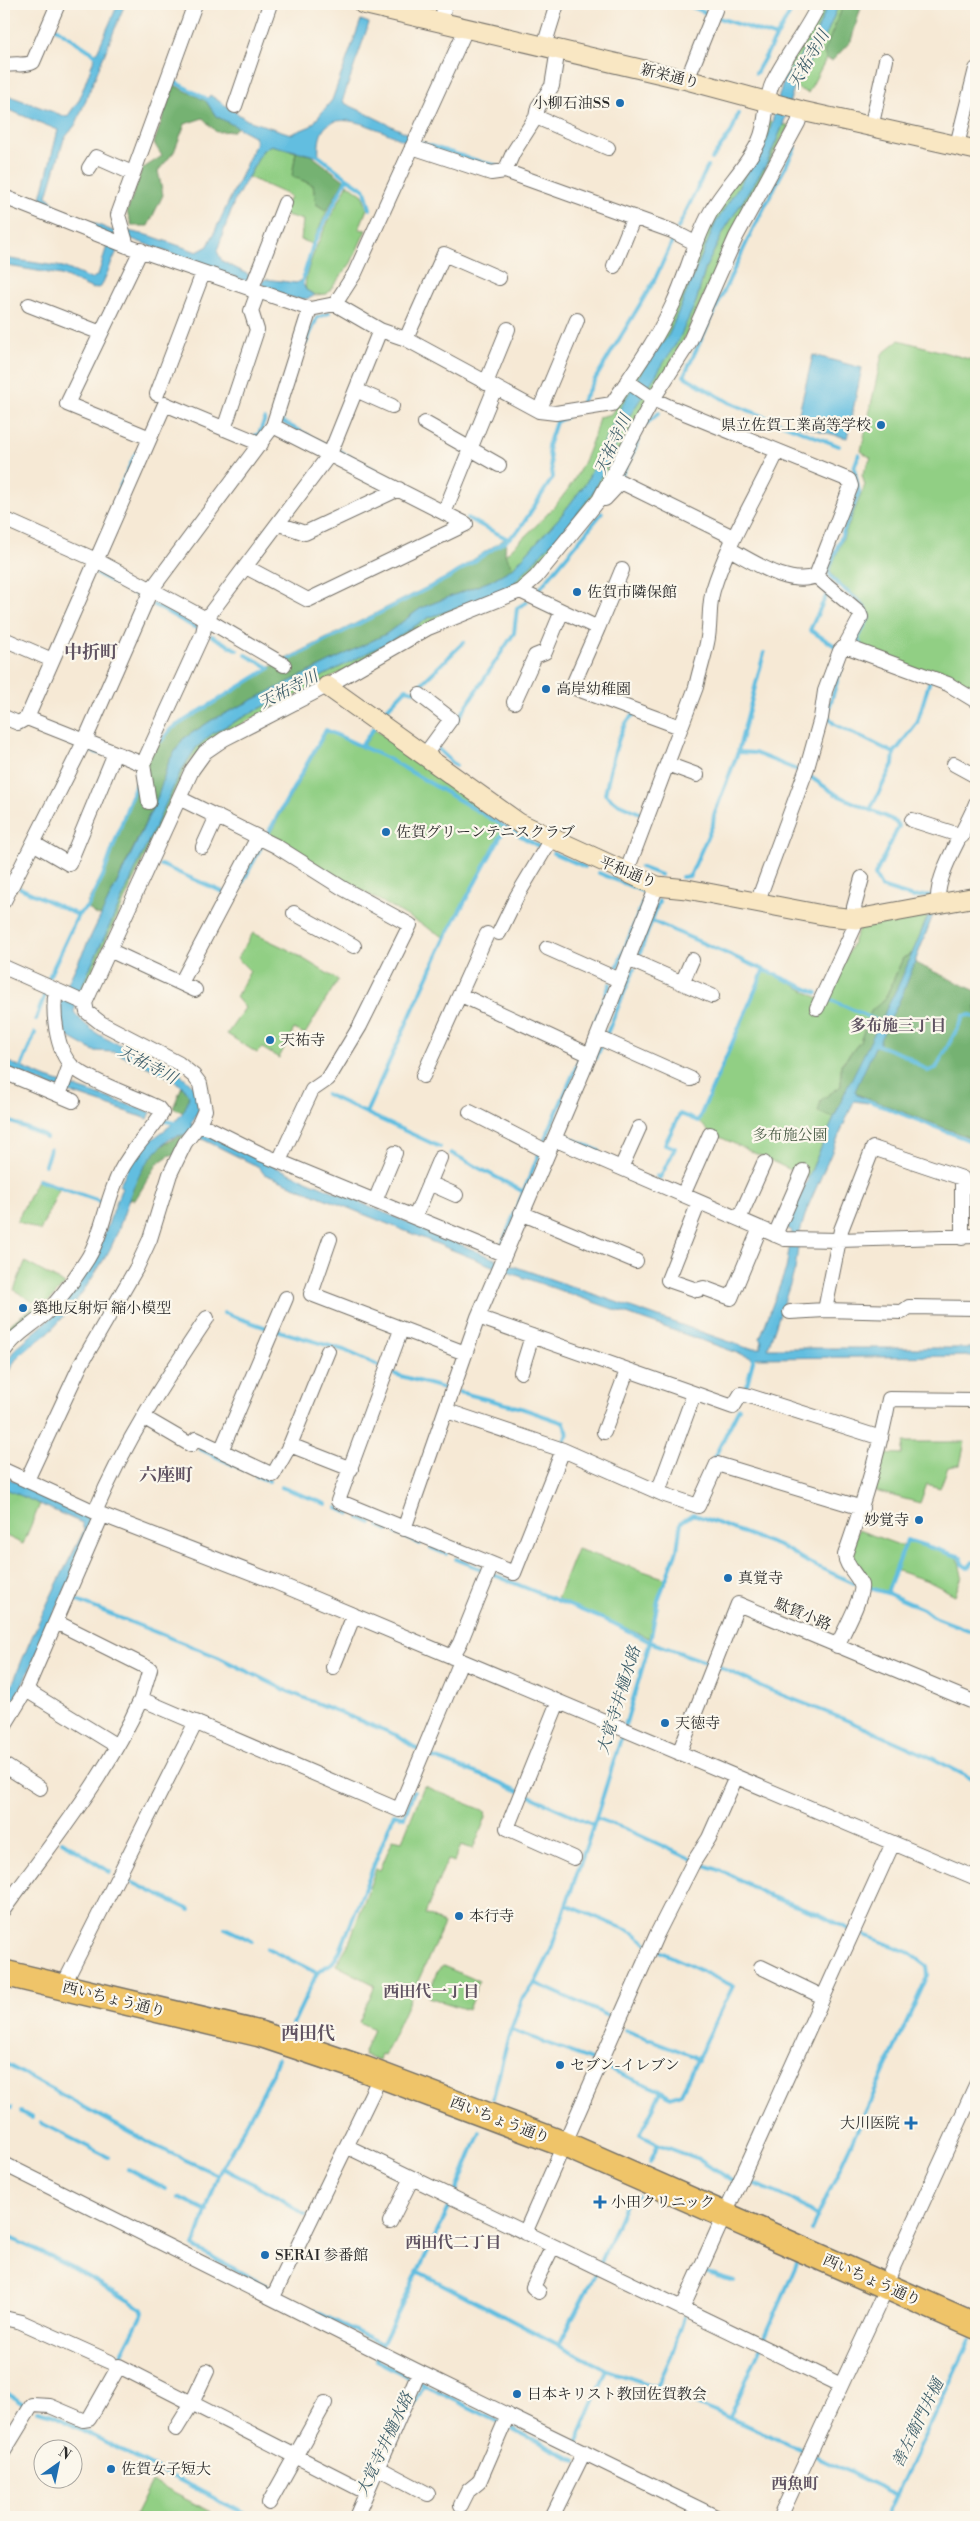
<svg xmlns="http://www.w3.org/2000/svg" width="980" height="2521" font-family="'Libre Bodoni','Noto Serif JP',serif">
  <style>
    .green { fill: #91cf84; stroke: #5e7d58 }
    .forest { fill: #74b272; stroke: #506e4e }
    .water { fill: #62bee0; stroke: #467486 }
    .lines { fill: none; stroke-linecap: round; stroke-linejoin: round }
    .stream { stroke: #62bee0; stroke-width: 4 }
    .street-casing { stroke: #726e66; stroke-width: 16 }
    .secondary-casing { stroke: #726e66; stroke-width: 21 }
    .highway-casing { stroke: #726e66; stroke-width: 28 }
    .street { stroke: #fff; stroke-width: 14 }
    .secondary { stroke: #f9e7c3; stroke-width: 19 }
    .highway { stroke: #efc469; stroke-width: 25 }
    .poi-dot { fill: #1f6fb2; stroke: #fbf7ec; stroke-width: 2 }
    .labels { text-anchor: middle; stroke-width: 4.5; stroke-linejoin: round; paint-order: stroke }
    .street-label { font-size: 15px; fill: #2b2b2b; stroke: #fbf7ec }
    .poi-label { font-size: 15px; fill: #2b2b2b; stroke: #fbf7ec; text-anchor: start }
    .park-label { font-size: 15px; fill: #4a5c46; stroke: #fbf7ec }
    .water-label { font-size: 16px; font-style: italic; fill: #3e5e6a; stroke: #fbf7ec }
    .neighbourhood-label { font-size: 16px; font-weight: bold; fill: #605362; stroke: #fbf7ec }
    .quarter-label { font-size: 18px; font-weight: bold; fill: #605362; stroke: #fbf7ec }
  </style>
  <rect width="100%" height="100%" fill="#fbf7ec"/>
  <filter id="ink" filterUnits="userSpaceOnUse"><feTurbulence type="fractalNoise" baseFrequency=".02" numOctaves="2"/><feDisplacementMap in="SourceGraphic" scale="10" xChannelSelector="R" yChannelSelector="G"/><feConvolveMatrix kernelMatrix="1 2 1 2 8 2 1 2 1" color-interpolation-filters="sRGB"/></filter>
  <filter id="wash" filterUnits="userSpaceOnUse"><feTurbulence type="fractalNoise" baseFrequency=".0096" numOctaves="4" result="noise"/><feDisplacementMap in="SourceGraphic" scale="20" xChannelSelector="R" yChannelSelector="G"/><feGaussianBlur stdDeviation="1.12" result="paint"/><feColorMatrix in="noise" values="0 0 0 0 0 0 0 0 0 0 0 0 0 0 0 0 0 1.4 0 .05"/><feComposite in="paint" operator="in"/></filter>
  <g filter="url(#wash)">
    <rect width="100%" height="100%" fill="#f6e9d5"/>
    <path class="green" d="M824 4H828L816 33 783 81 779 79 811 33Z
      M839 4H844L824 52 826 59 808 93 794 87 825 38Z
      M769 121 772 122 767 141 754 165 715 224 669 334 639 376 586 483 560 517 513 568 505 555C529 532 558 508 575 478 586 460 594 438 599 417L611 414 675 309 700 240Z
      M783 125H789L729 238 684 339 594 500 528 577 508 592 341 672 209 741 186 766 83 991 80 990 181 771 196 748 213 733 392 640 428 618 496 594 593 493 627 420 696 302 706 267 725 229 767 163Z
      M271 145 296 152 292 176 313 185 316 204 327 211 312 244 301 240 303 220 283 214 290 196 248 177 263 150Z
      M348 184 363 195 367 209 359 229 366 230 351 263 327 294 315 295 306 290C300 270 337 205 348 184Z
      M899 340 976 361V694L862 646 859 638 871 617C864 593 839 592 830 570L865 485 862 475 871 458 861 451 882 354Z
      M375 729 505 827 444 937 268 837 327 731 362 748Z
      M928 916 913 953 903 958 885 999 871 1012 860 1042 841 1064V1086L819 1112 834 1118 808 1178 709 1132 699 1121 765 969 827 1003 859 928Z
      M253 933 289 950 338 980 305 1034 294 1029 279 1058 262 1048 257 1053 227 1034 245 1008 236 997 250 971 237 958Z
      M38 1178 60 1187 40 1231 17 1221Z
      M25 1262 65 1284 43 1308 14 1290Z
      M904 1442H965L960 1465 948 1467 940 1488 927 1484 920 1503 871 1490 882 1453 902 1454Z
      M4 1488 40 1504 23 1544 4 1535Z
      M858 1530 902 1546 906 1541 958 1557 962 1576 955 1595 928 1581 895 1570 886 1592 867 1586 848 1556Z
      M577 1549 667 1579 656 1606 649 1638 557 1599Z
      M424 1786 485 1811 486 1817 473 1849 461 1845 454 1862 447 1860 425 1914 444 1924 384 2056 381 2055 379 2060 363 2055 373 2029 359 2022 375 1985 336 1965 349 1943 376 1869 380 1870 393 1839 402 1841Z
      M443 1966 479 1981 468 2010 428 1997 437 1971Z
      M152 2482 211 2512 209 2517 135 2516Z"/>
    <path class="forest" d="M844 4H862L851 41 832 61 826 59 824 52Z
      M174 85 206 101 216 116 238 127 233 131 216 132 203 118 185 124 174 152 158 171 163 195 148 226H132L127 212 142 169 162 156 154 143Z
      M296 152 311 155 344 180 327 211 316 204 313 185 292 176Z
      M506 538 505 555 513 568 490 581 421 608 386 634 212 720 183 739 169 761 158 796 101 916 94 914 86 905 102 875 141 767 170 729 268 668 447 577Z
      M913 953 916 959 915 963 976 991V1140L846 1090 834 1118 818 1112 821 1100 841 1086V1065L860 1042 871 1011 885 999 903 958Z
      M182 1086 190 1096 188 1107 184 1113 173 1108Z
      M185 1135 175 1156 170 1155 158 1163 135 1200 128 1199C137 1172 155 1142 185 1135Z
      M36 1304 43 1308 4 1344V1329Z"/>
    <path class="water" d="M118 4H125L76 124 64 139 47 196 58 208 113 231H128L151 236 197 252 208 246 256 143 254 136 216 116 206 101 210 95 247 120 291 134 311 126 332 100 361 20 369 23 343 99 344 103C367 113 388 125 411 135L407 142C376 129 314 94 319 157L271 145 263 150 234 202 217 251 222 261 251 276 248 282 129 238 126 239 117 251 101 287 93 289 61 275 8 266 4 271V258L63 267 91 279 98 275 110 236 39 206 58 130 4 108V94L67 117 79 100 94 59Z
      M828 4H839L825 38 794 87 783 125 767 163 725 229 706 267 696 302 679 339 627 420 593 493 570 523 514 583 496 594 428 618 392 640 213 733 196 748 181 771 80 990 74 1012C82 1022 92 1031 103 1037 127 1050 199 1070 200 1103 200 1110 194 1118 191 1124L207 1135 275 1167 505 1263 747 1348H760L762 1341 760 1338 786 1269 792 1231 787 1228 789 1222 846 1090 900 982 928 916 933 915 903 993 880 1040V1046L875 1047 855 1091 857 1095 869 1100 868 1103 854 1101 807 1209 800 1232 795 1270 768 1348H976V1356L752 1358 502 1270 264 1174 259 1167 190 1133C184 1135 178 1135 172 1138 167 1140 162 1146 158 1150 125 1182 127 1225 103 1261 90 1282 75 1304 58 1323 35 1349 13 1347 4 1387V1366L15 1349 52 1317 95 1260 122 1187 119 1185C126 1174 131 1159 140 1150 157 1132 185 1123 189 1096L182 1086 161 1073 114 1052 94 1051 67 1036 59 1013 60 999 135 846 158 796 169 761 183 739 212 720 386 634 421 608 490 581 513 568 560 517 586 483 618 412 639 376 669 334 715 224 767 141 783 81 816 33Z
      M265 279 296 283 301 280 306 290 315 295C303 306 272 292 261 283Z
      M813 355 862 368 847 438 796 425Z
      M4 1060 47 1078 151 1112 148 1119 48 1085 4 1067Z
      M4 1476 91 1518 93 1528 21 1688 4 1714C4 1700 10 1691 15 1678 34 1628 59 1579 84 1531L82 1523 4 1488Z"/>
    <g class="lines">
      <path class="stream" d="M685 4 706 13
        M719 18 774 36
        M51 25 99 57
        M756 73 795 4
        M172 85 173 81 212 102
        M417 142 484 163 499 166
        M795 148 753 229 684 376 730 403 839 446
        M712 159 732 131 738 114
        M347 178 365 190 370 209
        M678 228 708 166
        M301 285 313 245 347 178 316 154
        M306 343 317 318 329 313
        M582 401 654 281 674 238
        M282 418 281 421 326 445
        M646 424 659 413
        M256 435 258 436 265 419
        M339 451 375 470
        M859 454 854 468 859 492 828 571C837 591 863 596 869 617L858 638 861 647
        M620 479 639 440
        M118 491 136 453
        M467 518 508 539
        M97 574 137 595
        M537 592 602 513
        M826 596 810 630 835 646
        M154 605 196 628
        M212 636 237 650
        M288 660 450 577 508 539 519 530 553 477 548 446 556 422 566 417
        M843 662 827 715 834 724 894 753
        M385 711 406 689 414 691 464 642
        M634 715C618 723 609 777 605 794L615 802 642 814
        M456 722 514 633 517 608 527 602
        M32 728 76 745
        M161 741 171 729 270 668 246 655
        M361 746 374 728
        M437 748 456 766
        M87 750 99 753
        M738 752 764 653
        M809 776 837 795 893 820 899 826 875 875 881 887 913 897 929 895 931 898
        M871 808 893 764 894 753 917 723 930 680
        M267 835 326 730 387 758 538 846
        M553 853 585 867
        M161 865 223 892
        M640 867 661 875
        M599 873 644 892 645 897 615 973
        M682 877 690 876 713 824 714 815 738 752 755 753 802 772
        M20 888 78 915
        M235 897 262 845
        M652 921 817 993
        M638 958 659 901
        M49 977 78 915 88 906 103 876 140 772
        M829 999 882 1023
        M36 1019 45 994
        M606 1036 634 969
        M875 1044 904 1055 928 1071 936 1068 964 1016 971 1015 976 1018
        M586 1046 610 984
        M596 1058 601 1047
        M20 1070 35 1033
        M326 1094 366 1113
        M864 1099 976 1143
        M4 1119 43 1135 46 1138
        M161 1120 179 1124
        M562 1133V1134L599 1151
        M543 1144 580 1058
        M440 1147 366 1113 448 932 505 828
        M451 1153 522 1191
        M45 1165 50 1149
        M657 1176 660 1178 675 1148 665 1144 680 1114 698 1121 764 970
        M38 1180 102 1202
        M503 1242 539 1154
        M224 1313 267 1328
        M279 1331 344 1350 381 1367
        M394 1374 446 1389
        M459 1392 521 1408 564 1423 568 1434 564 1441
        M745 1392 755 1353
        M200 1449 244 1470
        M712 1462 739 1408
        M256 1476 269 1481
        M281 1487 326 1504
        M337 1508 350 1514
        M360 1518 371 1523
        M379 1526 388 1530
        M396 1533 420 1544
        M431 1548 446 1554
        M456 1559 483 1570
        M494 1575 613 1623 650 1642 658 1600 677 1550 681 1522 693 1514 784 1548 809 1563 854 1583
        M863 1586 887 1593 923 1609 932 1616 976 1633
        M887 1593 907 1540 961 1557 962 1564 968 1568 973 1562
        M70 1598 218 1657 287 1691 396 1735 420 1751
        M625 1726 650 1642 720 1667 767 1689 844 1719 928 1756 976 1781
        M426 1755 492 1779 594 1825
        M596 1818 628 1830 691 1859
        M62 1841 110 1872
        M697 1862 731 1875 769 1896 819 1914 850 1930
        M123 1878 190 1910
        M567 1905 634 1933 646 1943
        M225 1928 252 1941
        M267 1948 317 1973
        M535 1983 613 2018
        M293 2024 317 1973 333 1962 340 1951 394 1814 404 1817 414 1791
        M512 2030 594 2061
        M625 2030 693 2056 698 2061
        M278 2059 264 2091 218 2175 194 2247 292 2300 382 2344
        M4 2063 151 2144 218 2175
        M607 2068 661 2091
        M493 2098 508 2038 522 1999 535 1983 549 1955 596 1818 623 1732
        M4 2104 11 2108
        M21 2112 32 2118
        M41 2123 108 2157
        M658 2144 698 2159 733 2182 735 2181
        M650 2162 658 2144 640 2135 661 2091 671 2097 681 2093 733 1986 662 1952
        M222 2168 272 2193 306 2215
        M128 2169 165 2189
        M745 2180 793 2200 817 2216
        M179 2197 207 2211
        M811 2231 928 1975 927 1966 910 1953 857 1932
        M4 2235 72 2267 141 2308 143 2312 117 2363
        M417 2271 607 2370 657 2387 803 2450
        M704 2272 734 2281
        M559 2345 602 2260 626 2202 638 2195
        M380 2349 450 2206 480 2132
        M378 2355 376 2360 412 2379
        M424 2385 501 2423
        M657 2387 670 2359 684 2317
        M4 2391 26 2406
        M37 2411 53 2415 251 2517
        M730 2417 798 2261
        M507 2426 576 2461
        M399 2435 424 2385 418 2382
        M578 2447 580 2434 607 2370
        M816 2456 897 2495
        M886 2517 970 2340"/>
    </g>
  </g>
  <g filter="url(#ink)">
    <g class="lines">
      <g class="street-casing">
        <path id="street" d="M441 23 445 4
          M544 46 557 4
          M4 66C14 62 24 67 33 62L58 4
          M687 80 715 10
          M235 106 270 4
          M536 117 608 148
          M871 128 886 60
          M957 145 976 69
          M412 147 491 173 505 171 672 231 695 243
          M89 168 96 157 132 173
          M505 171 513 153 536 117 538 107 552 86 558 49
          M4 197 127 246 310 309 335 304 355 273 466 29
          M127 246 118 215 195 4
          M141 250 67 404 150 438 165 404 261 444
          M614 266 634 217
          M251 290 285 203
          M335 304 380 330 406 339 539 411 556 413 612 404C634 371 657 339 673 304 687 274 694 242 710 213 724 188 749 164 759 141 768 122 764 100 773 82 786 55 806 32 819 4
          M29 305 101 333
          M406 339 444 254 499 278
          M627 381 653 399 670 407 849 480 851 486 816 576C788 587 753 561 729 549
          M486 383 508 329
          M356 390 392 406
          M157 394 203 273
          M539 411 577 320
          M425 423 499 465
          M224 429 257 330 251 311 258 292
          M605 499 621 482 733 537
          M444 513 495 388
          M4 519 96 560 206 619 284 665
          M279 524 305 533 399 489
          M246 567 308 600 466 524 273 426
          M520 591 598 628 572 687 680 727
          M598 628 622 570
          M4 639 52 660
          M845 646 948 684 976 701
          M420 695 451 719 424 756
          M514 702 535 656 545 652 562 611
          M4 717 18 723 27 718 143 764
          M27 718 150 438
          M667 764 697 775
          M954 764 976 776
          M179 798 276 846 344 889 410 925 360 1026 328 1079 312 1090 279 1161
          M149 802 143 764 203 633 206 619 330 454 380 330
          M912 820 962 836
          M33 843 69 864 115 753
          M203 847 217 816
          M626 873 696 687C699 672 704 658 707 643 711 626 708 607 713 590 728 541 756 498 777 452
          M4 901 85 740 151 590 273 426 310 309
          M757 903 807 768 821 718 825 691 840 651 845 646 861 617 859 612 816 576
          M938 904C935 873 965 832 976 803
          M294 913 354 946
          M499 933 517 896 551 839
          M547 948 619 980
          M109 950 195 990
          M628 959 712 996
          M4 967 85 1003
          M181 983 258 837
          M682 983 692 960
          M461 995 590 1055
          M817 1008 854 928 857 919 854 907 862 878
          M597 1037 691 1079
          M4 1072 73 1101
          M423 1076 487 934
          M59 1095 70 1065
          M470 1112 548 1152
          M198 1126 209 1128 261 1154 503 1254
          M554 1139 785 1239 839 1240 976 1236
          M621 1168 639 1128
          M429 1183 456 1195
          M683 1195 710 1134
          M375 1201 395 1153
          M699 1202 668 1280 697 1290 704 1288 731 1298 760 1228
          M521 1213 636 1261
          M415 1217 440 1158
          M739 1219 764 1163
          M775 1235 803 1171
          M962 1238V1178L873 1148 841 1230 825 1310 902 1312 909 1307 976 1308
          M330 1239 311 1294 465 1353
          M790 1312 825 1310
          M478 1317 733 1407 741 1394 746 1395 881 1438
          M401 1330 338 1501 514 1573 563 1450
          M4 1351C14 1335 32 1326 46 1313 62 1297 76 1277 88 1258 104 1231 106 1199 120 1172 131 1150 149 1134 162 1113L158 1108C138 1098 86 1080 72 1066 56 1051 52 1011 56 990
          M521 1372 532 1336
          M447 1411 563 1450 665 1495 698 1506 717 1464 862 1508
          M143 1417 191 1445 196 1439 273 1475 290 1445 328 1351
          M604 1432 627 1371
          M290 1445 351 1469
          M221 1451 286 1298
          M4 1470 95 1512 275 1582 976 1878
          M27 1480 81 1364 137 1267 150 1239 170 1174 185 1143 198 1126 205 1110 200 1084 194 1076 178 1063 101 1023 87 1012 85 1003 192 770 205 752 224 739 327 686 428 628 520 591 536 577 599 500 653 399 689 343 736 237 798 123 802 111
          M658 1492 694 1394
          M95 1512C125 1441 164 1382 207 1318
          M404 1529 478 1317 590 1055 657 886
          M56 1622 150 1669 141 1699 399 1810 461 1661
          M837 1646C842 1635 864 1595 861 1585 857 1574 846 1567 845 1555 863 1504 879 1453 889 1399L976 1400
          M452 1657 460 1643 492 1564
          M333 1667 354 1615
          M26 1690 117 1746
          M558 1702 507 1828 574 1858
          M4 1726 26 1690 102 1515
          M679 1753 738 1604 976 1703
          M4 1765 40 1788
          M4 1909C53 1841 107 1776 141 1699
          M761 1967 823 1997
          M63 1986 196 1722
          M348 2147 841 2385
          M4 2164 419 2372 716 2517
          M390 2222 412 2178
          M525 2233 657 1934 693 1863 709 1838 736 1777
          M539 2292 533 2287 553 2246
          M273 2297 381 2075
          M682 2309 893 1843
          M4 2318 21 2322 110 2362
          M176 2429 192 2403 207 2371
          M4 2451 32 2405 50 2406 83 2420 89 2419 119 2366 366 2492
          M377 2467 428 2494
          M269 2503 325 2403
          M461 2505 468 2491 479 2482 508 2415
          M356 2517 419 2372
          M552 2517 584 2452
          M780 2517 883 2295 885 2285 976 2085"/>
      </g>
      <g class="secondary-casing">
        <path id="secondary" d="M363 4 687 80 802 111 976 150
          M327 686 519 823 657 886 687 889 828 916 857 919 976 897"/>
      </g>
      <g class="highway-casing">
        <path id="highway" d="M4 1973 260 2034 364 2069 566 2145 976 2326"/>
      </g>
      <use href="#street" class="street"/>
      <use href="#secondary" class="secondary"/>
      <use href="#highway" class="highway"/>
    </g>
  </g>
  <g class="poi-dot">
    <circle cx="620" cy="103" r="5"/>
    <circle cx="881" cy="425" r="5"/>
    <circle cx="577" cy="592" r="5"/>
    <circle cx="546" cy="689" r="5"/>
    <circle cx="386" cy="832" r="5"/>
    <circle cx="270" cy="1040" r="5"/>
    <circle cx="23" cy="1308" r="5"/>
    <circle cx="919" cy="1520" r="5"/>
    <circle cx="728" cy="1578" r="5"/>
    <circle cx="665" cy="1723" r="5"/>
    <circle cx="459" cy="1916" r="5"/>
    <circle cx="560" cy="2065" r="5"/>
    <path d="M908.5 2115.5h5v5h5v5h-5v5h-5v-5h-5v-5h5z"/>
    <path d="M597.5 2194.5h5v5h5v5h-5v5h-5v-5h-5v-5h5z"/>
    <circle cx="265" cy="2255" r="5"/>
    <circle cx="517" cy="2394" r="5"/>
    <circle cx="111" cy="2469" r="5"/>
  </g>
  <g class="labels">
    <g class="street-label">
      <text transform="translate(670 76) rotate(14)" y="5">新栄通り</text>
      <text transform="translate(628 872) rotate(22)" y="5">平和通り</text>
      <text transform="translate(803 1614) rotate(23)" y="5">駄賃小路</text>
      <text transform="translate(114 1999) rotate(14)" y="5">西いちょう通り</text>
      <text transform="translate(500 2120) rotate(21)" y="5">西いちょう通り</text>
      <text transform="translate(872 2280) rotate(24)" y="5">西いちょう通り</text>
    </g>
    <g class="poi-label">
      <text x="610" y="108" text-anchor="end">小柳石油SS</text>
      <text x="871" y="430" text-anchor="end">県立佐賀工業高等学校</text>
      <text x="587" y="597">佐賀市隣保館</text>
      <text x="556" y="694">高岸幼稚園</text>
      <text x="396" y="837">佐賀グリーンテニスクラブ</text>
      <text x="280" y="1045">天祐寺</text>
      <text x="33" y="1313">築地反射炉 縮小模型</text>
      <text x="909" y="1525" text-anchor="end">妙覚寺</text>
      <text x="738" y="1583">真覚寺</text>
      <text x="675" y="1728">天徳寺</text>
      <text x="469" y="1921">本行寺</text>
      <text x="570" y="2070">セブン-イレブン</text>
      <text x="900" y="2128" text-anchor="end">大川医院</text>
      <text x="611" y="2207">小田クリニック</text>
      <text x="275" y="2260">SERAI 参番館</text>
      <text x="527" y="2399">日本キリスト教団佐賀教会</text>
      <text x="121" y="2474">佐賀女子短大</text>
    </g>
    <g class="park-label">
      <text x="790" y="1140">多布施公園</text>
    </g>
    <g class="water-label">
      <text transform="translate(808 59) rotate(-60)" y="6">天祐寺川</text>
      <text transform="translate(612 444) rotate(-65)" y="6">天祐寺川</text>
      <text transform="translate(288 689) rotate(-27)" y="6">天祐寺川</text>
      <text transform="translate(148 1064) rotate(28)" y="6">天祐寺川</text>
      <text transform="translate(618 1700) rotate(-73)" y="6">大覚寺井樋水路</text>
      <text transform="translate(917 2423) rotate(-64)" y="6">善左衛門井樋</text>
      <text transform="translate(384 2444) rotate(-65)" y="6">大覚寺井樋水路</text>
    </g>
    <g class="neighbourhood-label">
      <text x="898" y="1031">多布施三丁目</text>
      <text x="431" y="1997">西田代一丁目</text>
      <text x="453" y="2248">西田代二丁目</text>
      <text x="795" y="2489">西魚町</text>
    </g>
    <g class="quarter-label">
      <text x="91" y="658">中折町</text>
      <text x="166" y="1481">六座町</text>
      <text x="308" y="2039">西田代</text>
    </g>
  </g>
  <rect width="980" height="2521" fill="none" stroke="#fbf7ec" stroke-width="20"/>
  <g transform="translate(58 2464) rotate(33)"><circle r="24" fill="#fbf7ec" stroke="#a8a59f"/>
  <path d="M0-4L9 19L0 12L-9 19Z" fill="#1f6fb2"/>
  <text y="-8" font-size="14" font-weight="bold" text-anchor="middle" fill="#2b2b2b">N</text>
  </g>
</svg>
